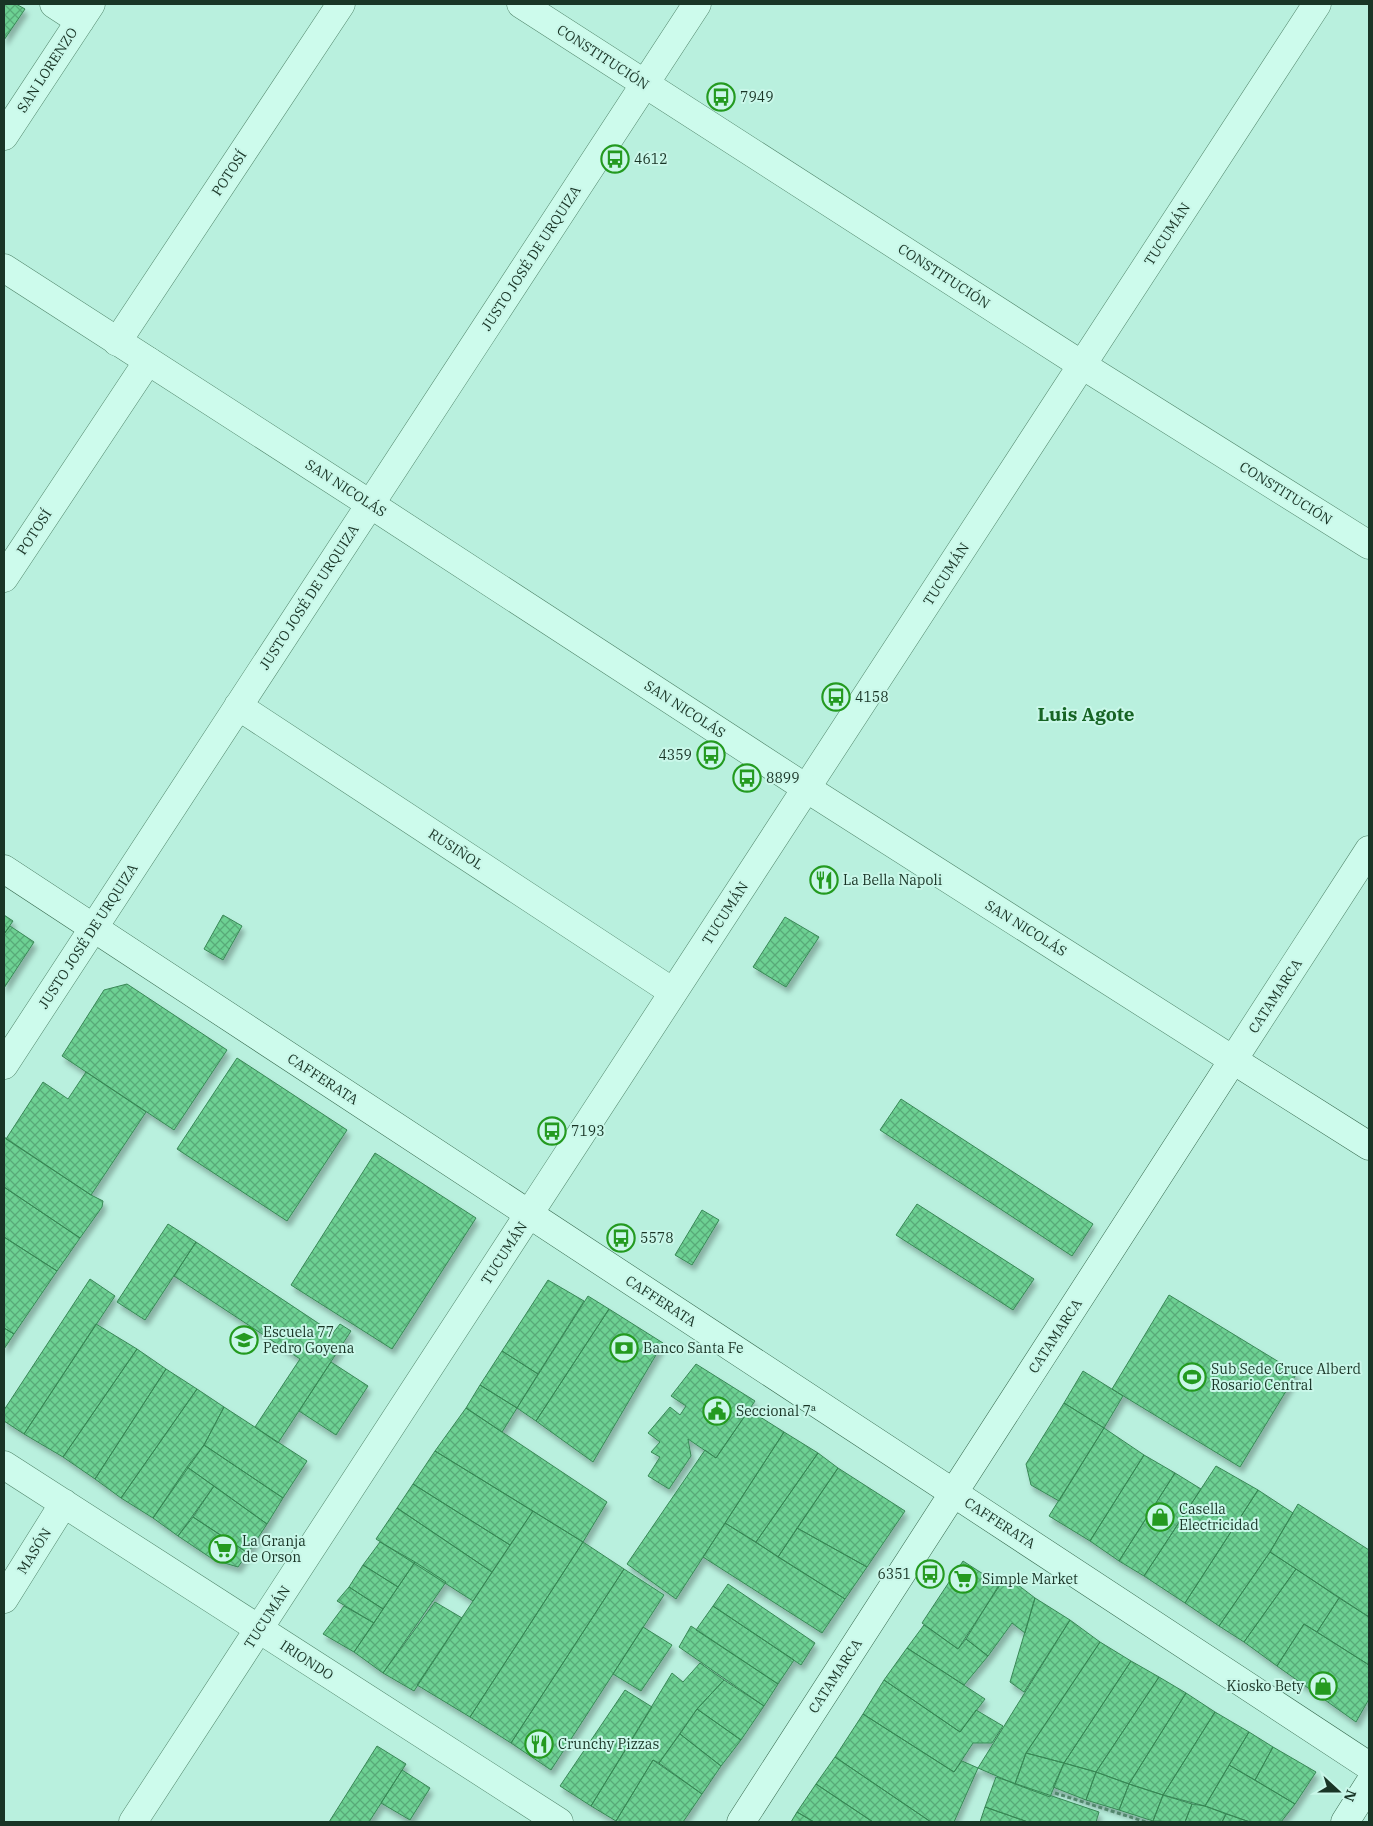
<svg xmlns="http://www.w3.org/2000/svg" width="1373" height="1826" font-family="'IBM Plex Serif',serif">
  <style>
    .building { fill: url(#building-cross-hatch); stroke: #388855; filter: url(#shadow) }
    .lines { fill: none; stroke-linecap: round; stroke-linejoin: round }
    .minor-casing { stroke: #53876d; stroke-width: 29 }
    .tertiary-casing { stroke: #53876d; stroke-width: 29 }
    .secondary-casing { stroke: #37694e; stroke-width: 29 }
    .path { stroke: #53876d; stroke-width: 3; stroke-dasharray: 4 2.5; stroke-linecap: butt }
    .minor { stroke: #cdfbec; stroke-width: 28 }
    .tertiary { stroke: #cdfbec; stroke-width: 28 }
    .secondary { stroke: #cdfbec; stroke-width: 28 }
    .labels { text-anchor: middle; stroke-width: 4; stroke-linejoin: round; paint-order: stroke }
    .street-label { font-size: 14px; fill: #193526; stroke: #c9f7e9 }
    .poi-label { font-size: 14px; fill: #193526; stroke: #c9f7e9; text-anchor: start }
    .district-label { font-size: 19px; font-weight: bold; fill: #166424; stroke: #c9f7e9 }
  </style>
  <defs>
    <pattern id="building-cross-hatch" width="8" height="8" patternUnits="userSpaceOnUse" patternTransform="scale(1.25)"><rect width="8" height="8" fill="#6dd193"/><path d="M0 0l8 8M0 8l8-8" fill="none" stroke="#59aa78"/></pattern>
    <filter id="shadow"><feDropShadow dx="3" dy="5.5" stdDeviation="2.5" flood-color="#0004"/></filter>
  </defs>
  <rect width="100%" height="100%" fill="#b9f0de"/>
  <path class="building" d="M4 4H16L25 9 4 40Z
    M4 915 13 921 4 934Z
    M223 915 242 926 223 960 204 949Z
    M785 917 819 937 786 987 753 967Z
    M10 926 34 942 4 988V934Z
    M127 984 227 1050 174 1130 62 1056 104 990Z
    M237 1058 347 1130 287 1221 177 1149Z
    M86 1072 146 1112 91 1195 6 1139 43 1082 68 1099Z
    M901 1099 1093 1224 1072 1256 880 1130Z
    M4 1137 91 1195 103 1201 102 1207 80 1238 4 1187Z
    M375 1153 476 1218 392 1349 291 1285Z
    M4 1187 80 1238 57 1271 4 1237Z
    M917 1204 1034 1279 1013 1310 896 1235Z
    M702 1210 719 1220 692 1265 675 1255Z
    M168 1224 196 1242 145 1320 117 1302Z
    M4 1237 57 1271 14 1334 4 1328Z
    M196 1242 333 1333 340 1324 351 1331 278 1443 255 1427 300 1359 174 1276Z
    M90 1279 115 1296 24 1434 4 1421V1410Z
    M548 1280 584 1301 538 1374 502 1351Z
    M1169 1295 1297 1373 1240 1467 1112 1389Z
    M588 1296 609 1309 536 1421 517 1408Z
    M609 1309 663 1343 593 1462 536 1421Z
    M96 1324 137 1349 63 1457 24 1434Z
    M4 1328 14 1334 4 1349Z
    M137 1349 166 1369 95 1479 63 1457Z
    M502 1351 538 1374 517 1408 480 1385Z
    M331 1362 368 1386 336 1435 299 1411Z
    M696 1364 755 1401 716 1458 688 1439 691 1456 669 1489 648 1476 660 1457 651 1452 660 1442 648 1433 670 1407 680 1415 686 1406 671 1396Z
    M166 1369 197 1389 121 1498 95 1479Z
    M1083 1371 1123 1396 1104 1428 1064 1403Z
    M480 1385 517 1408 502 1432 466 1408Z
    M197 1389 224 1407 204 1445 153 1518 121 1498Z
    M1064 1403 1104 1428 1059 1501 1031 1485 1026 1464Z
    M224 1407 307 1461 283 1498 204 1445Z
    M466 1408 607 1502 583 1542 435 1451Z
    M749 1410 784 1432 676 1599 627 1564 705 1450 716 1458Z
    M1104 1428 1144 1455 1090 1541 1049 1516Z
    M784 1432 818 1453 756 1542 725 1523Z
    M204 1445 283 1498 267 1524 187 1467Z
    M435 1451 533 1511 510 1545 413 1484Z
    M818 1453 838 1468 778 1557 756 1542Z
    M1144 1455 1175 1473 1119 1561 1090 1541Z
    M1216 1466 1258 1490 1185 1603 1144 1576Z
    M187 1467 214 1486 178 1536 153 1518Z
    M838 1468 905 1511 867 1567 797 1528Z
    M1175 1473 1201 1489 1144 1576 1119 1561Z
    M413 1484 510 1545 492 1572 397 1508Z
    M214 1486 267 1524 248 1553 193 1517Z
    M1258 1490 1293 1513 1270 1552 1219 1626 1185 1603Z
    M1298 1504 1369 1550V1617L1270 1552Z
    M397 1508 492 1572 473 1601 376 1539Z
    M533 1511 583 1542 470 1717 417 1685Z
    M193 1517 248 1553 238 1567 214 1560 178 1536Z
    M725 1523 845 1599 822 1633 703 1557Z
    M797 1528 867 1567 845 1599 778 1557Z
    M380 1542 415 1562 398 1587 363 1565Z
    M583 1542 624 1569 511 1743 470 1717Z
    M1270 1552 1296 1569 1244 1642 1219 1626Z
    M963 1561 1000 1585 958 1649 922 1623Z
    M415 1562 446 1582 383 1673 354 1652Z
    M363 1565 398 1587 383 1609 349 1587Z
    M624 1569 664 1595 551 1770 511 1743Z
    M1296 1569 1339 1598 1317 1632 1304 1624 1277 1666 1244 1642Z
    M1005 1575 1035 1598 1025 1633 1012 1623 988 1656 966 1639Z
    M728 1584 815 1643 801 1665 713 1606Z
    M349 1587 383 1609 374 1623 337 1601Z
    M1035 1598 1070 1620 1024 1692 1010 1682Z
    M1339 1598 1369 1617V1665L1317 1632Z
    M435 1602 462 1618 414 1691 383 1673Z
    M344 1606 374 1623 354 1652 323 1634Z
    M713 1606 794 1660 778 1684 696 1630Z
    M1070 1620 1100 1642 1026 1753 1015 1784 978 1768Z
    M1304 1624 1369 1665V1699L1356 1722 1277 1666Z
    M924 1625 958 1649 966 1639 988 1656 964 1685 907 1648Z
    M691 1626 778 1684 764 1706 679 1647Z
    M643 1627 672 1645 641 1691 613 1674Z
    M1100 1642 1131 1661 1064 1763 1026 1753Z
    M907 1648 985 1699 960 1732 884 1680Z
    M1131 1661 1159 1677 1096 1772 1064 1763Z
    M700 1663 724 1680 697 1709 659 1763 653 1760 616 1821 591 1806 672 1673 683 1682Z
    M1159 1677 1186 1693 1129 1784 1096 1772Z
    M724 1680 764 1706 741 1740 697 1709Z
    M884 1680 960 1732 976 1710 1003 1726 992 1743H973L954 1772 863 1714Z
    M625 1690 652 1707 591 1806 560 1786Z
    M1186 1693 1215 1712 1163 1795 1129 1784Z
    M697 1709 741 1740 721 1766 680 1734Z
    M1215 1712 1249 1732 1205 1806 1163 1795Z
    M863 1714 954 1772 962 1761 978 1768 954 1822H931L835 1757Z
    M1249 1732 1273 1747 1255 1780 1229 1765Z
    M680 1734 721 1766 702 1794 659 1763Z
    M377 1746 406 1764 369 1822H329Z
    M1273 1747 1316 1772 1295 1804 1255 1780Z
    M1026 1753 1064 1763 1050 1797 1015 1784Z
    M835 1757 931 1822H873L816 1784Z
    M653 1760 702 1794 683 1822H618L616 1821Z
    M1064 1763 1096 1772 1086 1800 1053 1787Z
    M1229 1765 1295 1804 1281 1822H1250L1205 1806Z
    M402 1770 430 1788 410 1820 381 1803Z
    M1096 1772 1129 1784 1119 1810 1086 1800Z
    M996 1777 1099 1812 1096 1822H1028L985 1807Z
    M816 1784 873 1822H814L797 1812Z
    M1129 1784 1163 1795 1153 1821 1119 1810Z
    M1163 1795 1192 1804 1185 1822 1153 1821Z
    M1192 1804 1205 1806 1226 1814 1222 1822H1185Z
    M985 1807 1028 1822H980Z
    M797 1812 814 1822H791Z
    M1226 1814 1250 1822H1222Z"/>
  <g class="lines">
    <g class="minor-casing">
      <path id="minor" d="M54 4 80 21
        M521 4 1082 365 1369 545
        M4 136 91 4
        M117 342 341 4
        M4 578 148 361
        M238 706 673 992
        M4 1065 697 4
        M4 1465 559 1822
        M4 1599 64 1503
        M133 1822 1317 4"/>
    </g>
    <g class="tertiary-casing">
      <path id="tertiary" d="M4 268 370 504 806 788 1233 1060 1369 850"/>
    </g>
    <g class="secondary-casing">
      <path id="secondary" d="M4 869 1369 1766
        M741 1822 1233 1060 1369 1146
        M1345 1822 1369 1784"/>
    </g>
    <path class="path" d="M1055 1793 1146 1822"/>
    <use href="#minor" class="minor"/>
    <use href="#tertiary" class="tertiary"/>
    <use href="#secondary" class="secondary"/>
  </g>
  <defs>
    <g id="bus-ring" transform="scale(1.4375)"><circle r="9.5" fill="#c9f7e9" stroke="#249a20" stroke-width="1.5"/><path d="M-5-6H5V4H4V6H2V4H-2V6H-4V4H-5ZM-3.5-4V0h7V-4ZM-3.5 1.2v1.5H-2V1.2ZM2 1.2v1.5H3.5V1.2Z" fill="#249a20"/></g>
    <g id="restaurant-ring" transform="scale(1.4375)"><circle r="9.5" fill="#c9f7e9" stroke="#249a20" stroke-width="1.5"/><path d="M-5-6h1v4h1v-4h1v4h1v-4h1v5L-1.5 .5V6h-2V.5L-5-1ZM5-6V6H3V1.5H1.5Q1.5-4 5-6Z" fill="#249a20"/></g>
    <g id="school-ring" transform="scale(1.4375)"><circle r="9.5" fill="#c9f7e9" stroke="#249a20" stroke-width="1.5"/><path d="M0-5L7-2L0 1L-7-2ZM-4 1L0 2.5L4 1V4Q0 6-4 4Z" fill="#249a20"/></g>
    <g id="bank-ring" transform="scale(1.4375)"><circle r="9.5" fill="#c9f7e9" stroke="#249a20" stroke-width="1.5"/><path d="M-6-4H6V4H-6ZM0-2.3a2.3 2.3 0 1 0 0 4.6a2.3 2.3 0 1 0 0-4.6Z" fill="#249a20"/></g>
    <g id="stadium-ring" transform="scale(1.4375)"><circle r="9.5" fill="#c9f7e9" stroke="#249a20" stroke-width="1.5"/><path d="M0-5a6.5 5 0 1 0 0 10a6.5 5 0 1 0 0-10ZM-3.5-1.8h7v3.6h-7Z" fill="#249a20"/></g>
    <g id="civic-ring" transform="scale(1.4375)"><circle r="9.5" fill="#c9f7e9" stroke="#249a20" stroke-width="1.5"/><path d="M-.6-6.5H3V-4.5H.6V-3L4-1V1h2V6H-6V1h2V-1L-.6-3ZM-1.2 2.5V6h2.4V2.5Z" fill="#249a20"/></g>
    <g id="shop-ring" transform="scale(1.4375)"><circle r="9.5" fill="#c9f7e9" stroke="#249a20" stroke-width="1.5"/><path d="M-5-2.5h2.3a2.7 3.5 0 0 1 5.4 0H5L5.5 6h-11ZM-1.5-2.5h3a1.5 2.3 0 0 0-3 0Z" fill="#249a20"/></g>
    <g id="supermarket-ring" transform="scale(1.4375)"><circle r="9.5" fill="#c9f7e9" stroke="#249a20" stroke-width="1.5"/><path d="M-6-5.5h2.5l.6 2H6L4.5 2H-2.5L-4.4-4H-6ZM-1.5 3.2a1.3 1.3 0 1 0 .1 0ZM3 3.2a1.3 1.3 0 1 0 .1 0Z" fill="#249a20"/></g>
  </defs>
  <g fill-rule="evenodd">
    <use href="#bus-ring" x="721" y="97"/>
    <use href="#bus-ring" x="615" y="159"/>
    <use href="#bus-ring" x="836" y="697"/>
    <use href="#bus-ring" x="711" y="755"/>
    <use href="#bus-ring" x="747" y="778"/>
    <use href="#restaurant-ring" x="824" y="880"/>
    <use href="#bus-ring" x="552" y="1131"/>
    <use href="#bus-ring" x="621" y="1238"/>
    <use href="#school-ring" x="244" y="1340"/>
    <use href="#bank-ring" x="624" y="1348"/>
    <use href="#stadium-ring" x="1192" y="1377"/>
    <use href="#civic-ring" x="717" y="1411"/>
    <use href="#shop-ring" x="1160" y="1517"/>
    <use href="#supermarket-ring" x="223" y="1549"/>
    <use href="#bus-ring" x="930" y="1574"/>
    <use href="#supermarket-ring" x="963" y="1579"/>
    <use href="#shop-ring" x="1323" y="1686"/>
    <use href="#restaurant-ring" x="539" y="1744"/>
  </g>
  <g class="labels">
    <g class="street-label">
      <text transform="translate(603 57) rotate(33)" y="5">CONSTITUCIÓN</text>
      <text transform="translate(47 70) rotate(-57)" y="5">SAN LORENZO</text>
      <text transform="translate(229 173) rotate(-57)" y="5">POTOSÍ</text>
      <text transform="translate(1167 234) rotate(-57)" y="5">TUCUMÁN</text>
      <text transform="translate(531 258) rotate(-57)" y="5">JUSTO JOSÉ DE URQUIZA</text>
      <text transform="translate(944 276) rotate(33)" y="5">CONSTITUCIÓN</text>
      <text transform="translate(346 488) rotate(33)" y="5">SAN NICOLÁS</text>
      <text transform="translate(1286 493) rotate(32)" y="5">CONSTITUCIÓN</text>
      <text transform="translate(34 532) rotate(-57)" y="5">POTOSÍ</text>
      <text transform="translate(946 574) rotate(-57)" y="5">TUCUMÁN</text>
      <text transform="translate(309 597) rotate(-57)" y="5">JUSTO JOSÉ DE URQUIZA</text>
      <text transform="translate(685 709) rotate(33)" y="5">SAN NICOLÁS</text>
      <text transform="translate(456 849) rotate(33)" y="5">RUSIÑOL</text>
      <text transform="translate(725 913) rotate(-57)" y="5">TUCUMÁN</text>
      <text transform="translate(1026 928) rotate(32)" y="5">SAN NICOLÁS</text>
      <text transform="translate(88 936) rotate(-57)" y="5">JUSTO JOSÉ DE URQUIZA</text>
      <text transform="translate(1275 996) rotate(-57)" y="5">CATAMARCA</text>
      <text transform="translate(323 1079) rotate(33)" y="5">CAFFERATA</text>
      <text transform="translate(504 1253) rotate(-57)" y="5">TUCUMÁN</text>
      <text transform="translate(661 1301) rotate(33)" y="5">CAFFERATA</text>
      <text transform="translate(1055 1336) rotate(-57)" y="5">CATAMARCA</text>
      <text transform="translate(1000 1523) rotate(33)" y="5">CAFFERATA</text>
      <text transform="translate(34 1551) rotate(-58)" y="5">MASÓN</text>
      <text transform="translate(267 1617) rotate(-57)" y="5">TUCUMÁN</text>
      <text transform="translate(307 1660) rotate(33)" y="5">IRIONDO</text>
      <text transform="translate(835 1676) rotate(-57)" y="5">CATAMARCA</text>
    </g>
    <g class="poi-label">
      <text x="740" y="102">7949</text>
      <text x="634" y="164">4612</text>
      <text x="855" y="702">4158</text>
      <text x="692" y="760" text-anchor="end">4359</text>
      <text x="766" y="783">8899</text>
      <text x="843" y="885">La Bella Napoli</text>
      <text x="571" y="1136">7193</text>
      <text x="640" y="1243">5578</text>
      <text x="263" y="1337">Escuela 77<tspan x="263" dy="16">Pedro Goyena</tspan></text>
      <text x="643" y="1353">Banco Santa Fe</text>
      <text x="1211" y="1374">Sub Sede Cruce Alberd<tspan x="1211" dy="16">Rosario Central</tspan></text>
      <text x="736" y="1416">Seccional 7ª</text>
      <text x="1179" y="1514">Casella<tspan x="1179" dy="16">Electricidad</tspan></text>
      <text x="242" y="1546">La Granja<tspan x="242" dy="16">de Orson</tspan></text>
      <text x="911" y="1579" text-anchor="end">6351</text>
      <text x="982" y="1584">Simple Market</text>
      <text x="1304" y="1691" text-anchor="end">Kiosko Bety</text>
      <text x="558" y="1749">Crunchy Pizzas</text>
    </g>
    <g class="district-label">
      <text x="1086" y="721">Luis Agote</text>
    </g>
  </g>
  <rect width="1373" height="1826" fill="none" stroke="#193526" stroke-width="10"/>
  <g transform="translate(1338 1791) rotate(111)" stroke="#c9f7e9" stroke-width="4" paint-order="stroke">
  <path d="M0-4L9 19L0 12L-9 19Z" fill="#193526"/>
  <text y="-8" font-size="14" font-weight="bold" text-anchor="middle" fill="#193526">N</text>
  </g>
</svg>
